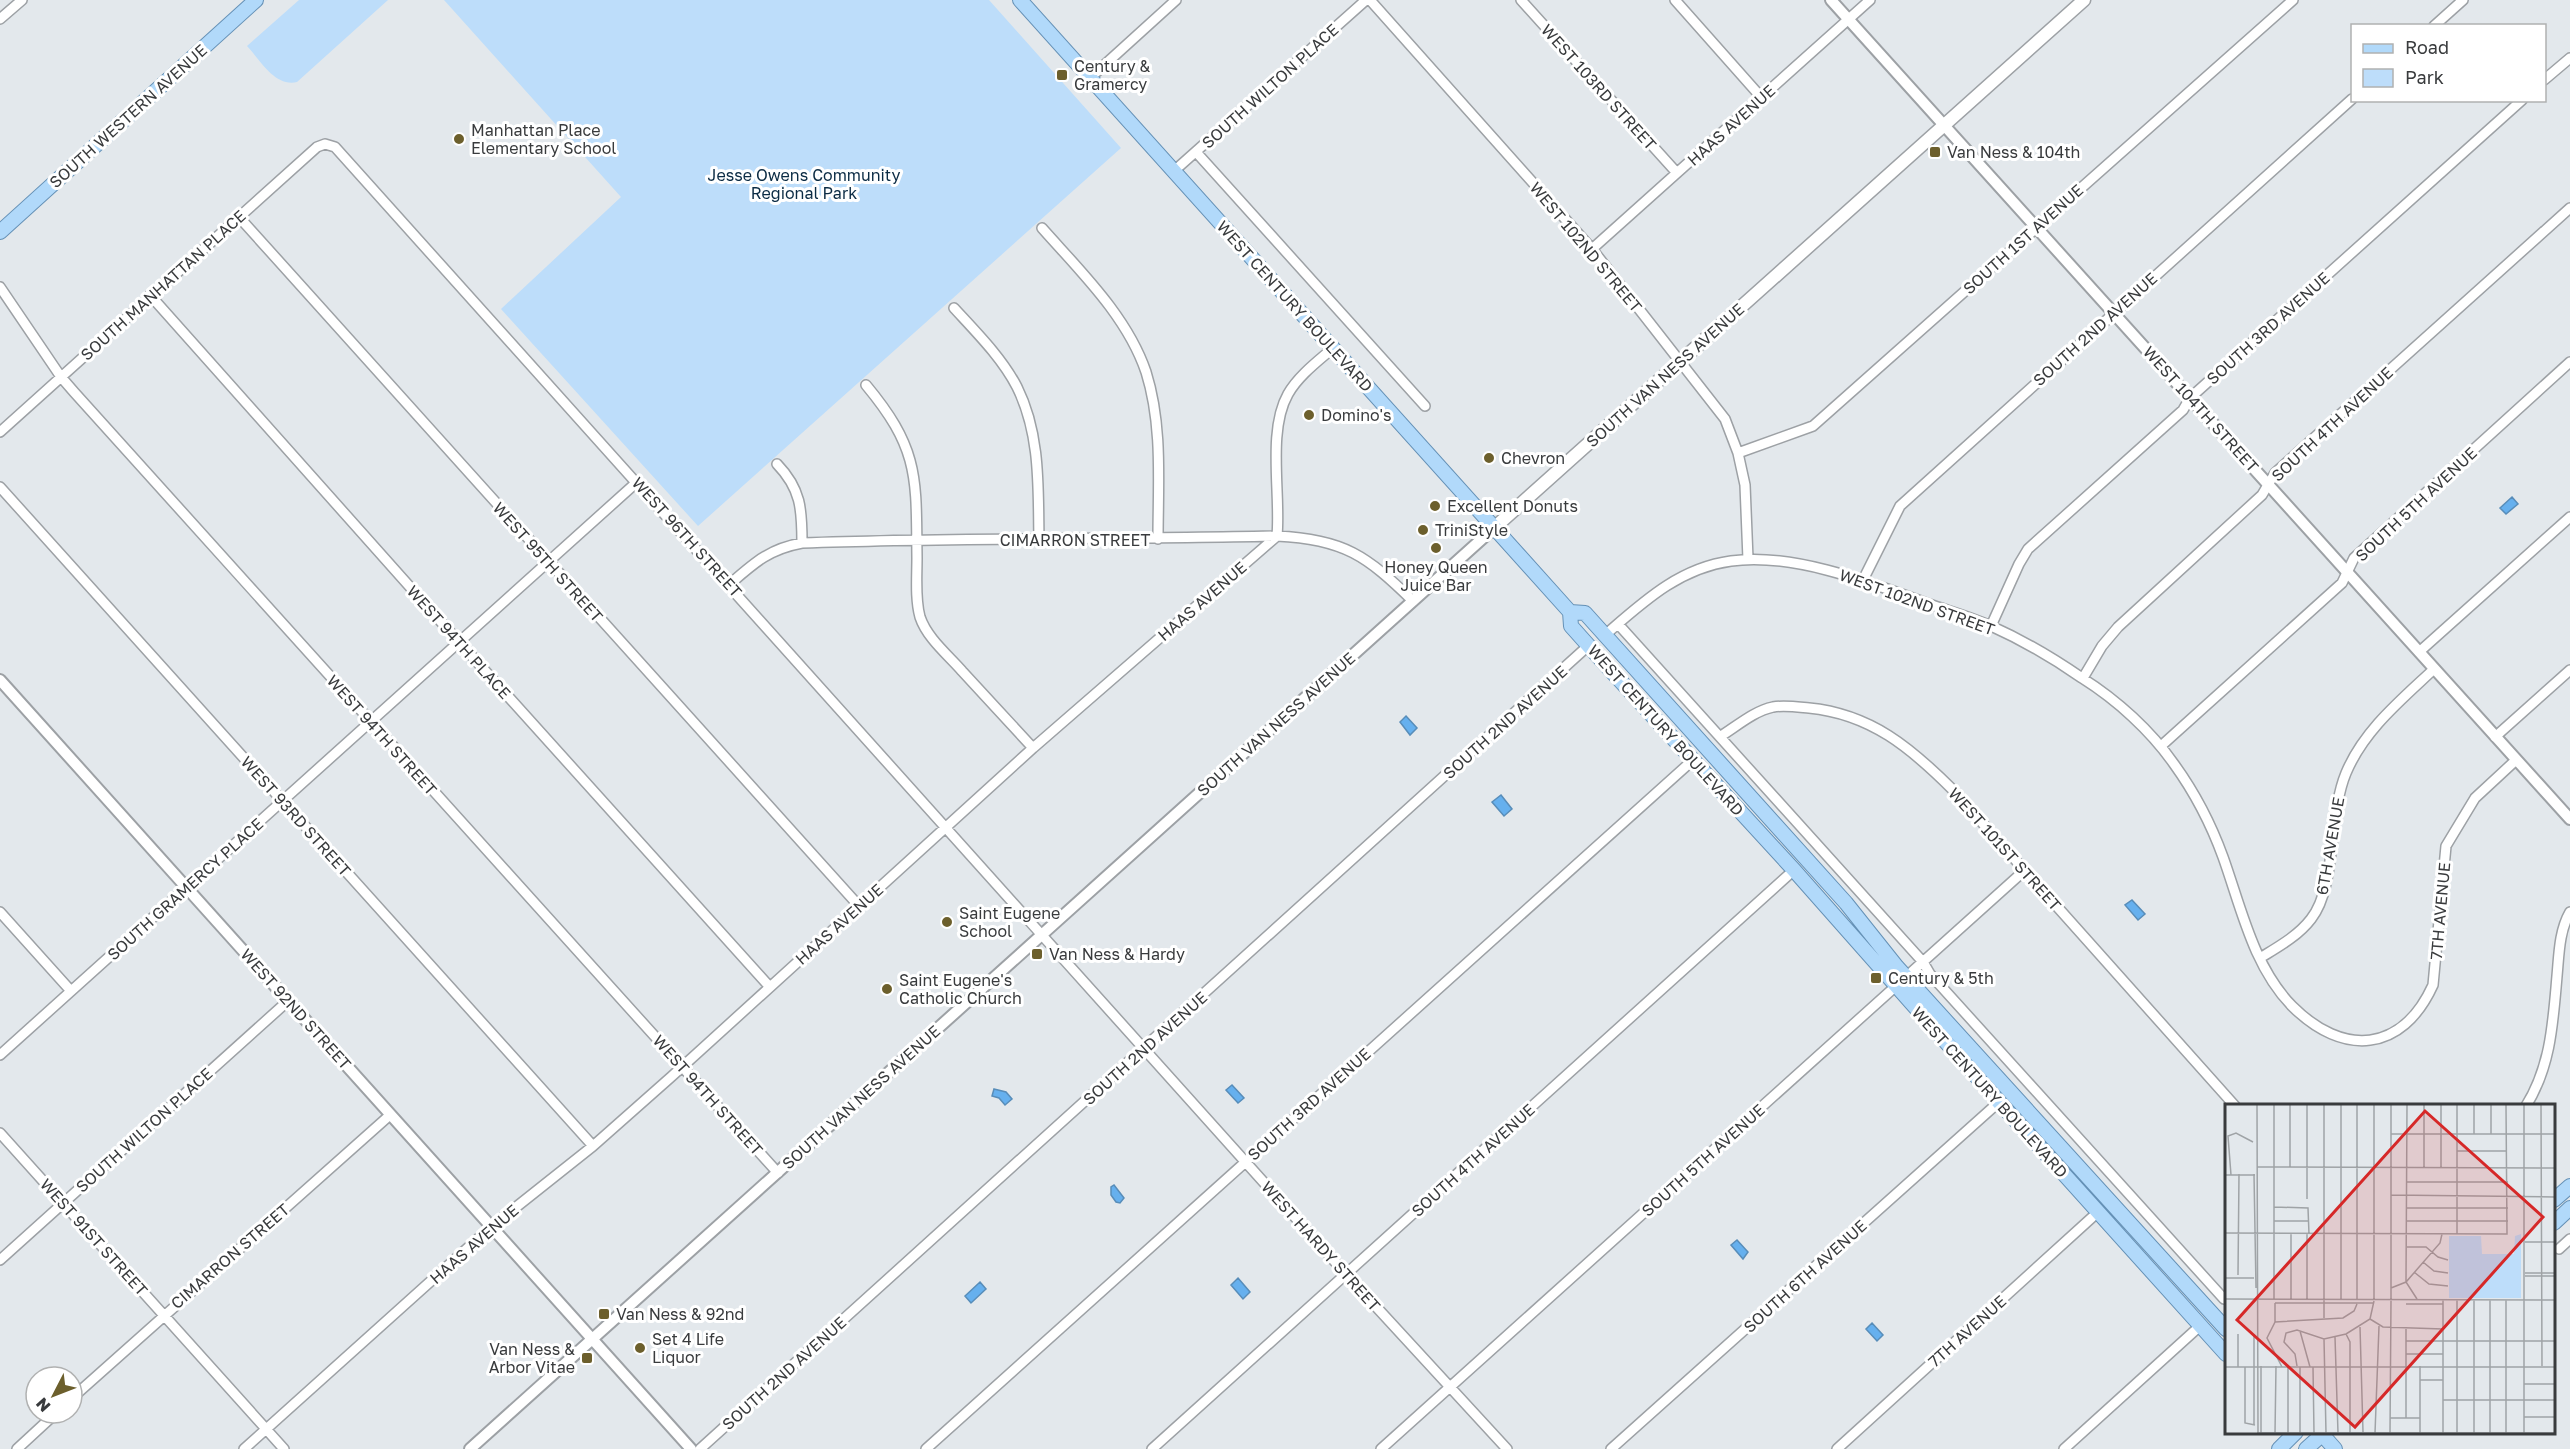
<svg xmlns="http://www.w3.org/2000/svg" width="2570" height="1449" font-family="'Golos Text',sans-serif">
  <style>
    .green { fill: #bdddfa }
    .water { fill: #66b0ee; stroke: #588db9; stroke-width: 1.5 }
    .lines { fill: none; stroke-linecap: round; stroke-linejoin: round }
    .minor-casing { stroke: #9da1a5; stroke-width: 12 }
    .tertiary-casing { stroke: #9da1a5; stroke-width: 14 }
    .secondary-casing { stroke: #9da1a5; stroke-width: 15 }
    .primary-casing { stroke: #6591b6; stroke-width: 16 }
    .minor { stroke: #fff; stroke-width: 9 }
    .tertiary { stroke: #fff; stroke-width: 10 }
    .secondary { stroke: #fff; stroke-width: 12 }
    .primary { stroke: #b1d9fa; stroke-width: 14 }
    .poi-dot { fill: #6c5f2c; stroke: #fff; stroke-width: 2 }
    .labels { text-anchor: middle; stroke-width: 6; stroke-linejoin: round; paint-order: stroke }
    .poi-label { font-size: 16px; fill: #393b3d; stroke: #fff; text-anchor: start }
    .street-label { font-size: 16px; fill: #393b3d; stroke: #fff }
    .park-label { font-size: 16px; fill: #0b2b44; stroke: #fff }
    .inset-road { fill: none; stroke: #9fa3a6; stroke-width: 1.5 }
    .view { fill: #d62828; fill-opacity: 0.15; stroke: #d62828; stroke-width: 3 }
    .inset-edge { fill: none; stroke: #393b3d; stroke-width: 3 }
  </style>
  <rect width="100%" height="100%" fill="#e3e8ec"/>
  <path class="green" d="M299 0H388L297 82C275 87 261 61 247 46Z
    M444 0H989L1121 148 698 526 501 309 621 197Z"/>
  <path class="water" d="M2512 497 2518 504 2506 514 2500 508Z
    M1406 716 1417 728 1410 735 1400 722Z
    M1501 795 1512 809 1504 816 1492 802Z
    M2132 900 2145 914 2138 920 2125 905Z
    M1232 1085 1244 1098 1238 1103 1226 1090Z
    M994 1089 1006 1092 1012 1099 1005 1105 999 1098 992 1096Z
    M1114 1185 1124 1198 1120 1203 1116 1202 1111 1195V1187Z
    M1737 1240 1748 1252 1743 1259 1731 1245Z
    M1238 1278 1250 1292 1243 1299 1231 1285Z
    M980 1282 986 1289 971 1303 965 1296Z
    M1872 1323 1883 1335 1877 1341 1866 1329Z"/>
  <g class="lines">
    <g class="minor-casing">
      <path id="minor" d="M1370 0 1592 249 1725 419 1738 453 1745 485 1748 559
        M1521 0 1677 173
        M1675 0 1761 97
        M0 19 22 0
        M2434 26 2463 0
        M1090 78 1176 0
        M2544 80 2570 58
        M1196 152 1425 406
        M1174 171 1366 0
        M239 217 859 906
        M1042 228C1080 271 1127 316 1146 372 1163 426 1158 484 1158 539
        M1592 249 1870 0
        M0 287 61 377 74 392 778 1173
        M150 295 451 633 769 986
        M954 308C977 333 1002 358 1017 387 1041 435 1038 489 1039 541
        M866 385C920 450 916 478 917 558 917 577 915 599 920 617 927 638 948 655 962 671 986 697 1009 722 1033 748
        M0 432 317 147 325 144 335 147 1346 1274 1507 1449
        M1738 453 1813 426 2293 0
        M777 464C801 489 802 509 802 543
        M0 487 593 1146
        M1863 580 1900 506 2352 99
        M730 584C754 563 769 549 802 543 960 537 1119 540 1277 536 1344 539 1367 556 1413 601
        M1618 624 1923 962 1930 974 2224 1299
        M1991 626 2019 564 2028 549 2183 410 2190 398 2522 100
        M1605 635C1643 602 1679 568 1731 561 1792 552 1872 583 1929 604 1949 611 1971 617 1991 626 2020 639 2056 660 2082 678 2117 700 2151 731 2174 764 2195 793 2211 824 2223 857 2241 907 2253 966 2292 1006 2343 1057 2402 1053 2433 985L2446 846 2475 798 2516 760
        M2419 652 2570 517
        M2083 678 2102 646 2118 627 2262 495 2275 473 2570 208
        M1721 736C1737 726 1754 711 1773 707 1784 705 1798 707 1809 708 1871 714 1911 748 1953 790L2235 1106
        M2495 737 2570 670
        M2161 746 2342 583 2354 558 2570 362
        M0 912 71 991
        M2260 958C2278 947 2298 936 2311 919 2337 886 2328 816 2346 773 2364 730 2401 700 2434 669
        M0 1055 637 482
        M2526 1106C2551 1066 2553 1022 2557 976 2559 955 2559 931 2570 912
        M0 1133 284 1449
        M2559 1249 2570 1239
        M0 1260 289 1000
        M72 1398 390 1115
        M17 1449 56 1413
        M244 1449 491 1227 593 1146 671 1077 1033 748 1277 536C1281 495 1267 431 1288 394 1298 376 1318 361 1333 348
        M700 1449 1588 646
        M926 1449 1693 760
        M1152 1449 1794 870
        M1381 1449 2025 870
        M1611 1449 1999 1102
        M1837 1449 2098 1212
        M2064 1449 2201 1325"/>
    </g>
    <g class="tertiary-casing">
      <path id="tertiary" d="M1831 0 2570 819
        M0 680 691 1449
        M470 1449 1494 528"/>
    </g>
    <g class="secondary-casing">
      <path id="secondary" d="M1494 528 2084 0"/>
    </g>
    <g class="primary-casing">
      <path id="primary" d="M1020 0 1570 612 1571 626 1604 663 1794 870 1999 1102 2226 1354
        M0 232 256 0
        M1570 612 1585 613 1846 903 1897 967 2226 1329
        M2554 1200 2570 1186
        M2554 1223 2570 1208
        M2320 1432 2335 1449
        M2279 1449 2296 1432
        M2306 1449 2325 1432"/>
    </g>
    <use href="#minor" class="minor"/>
    <use href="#tertiary" class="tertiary"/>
    <use href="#secondary" class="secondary"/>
    <use href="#primary" class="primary"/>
  </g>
  <g class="poi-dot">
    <rect x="1056" y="69" width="12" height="12" rx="3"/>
    <circle cx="459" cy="139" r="6"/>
    <rect x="1929" y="146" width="12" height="12" rx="3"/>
    <circle cx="1309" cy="415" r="6"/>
    <circle cx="1489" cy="458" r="6"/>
    <circle cx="1435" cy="506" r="6"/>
    <circle cx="1423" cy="530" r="6"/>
    <circle cx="1436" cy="548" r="6"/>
    <circle cx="947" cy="922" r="6"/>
    <rect x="1031" y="948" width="12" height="12" rx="3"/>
    <rect x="1870" y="972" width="12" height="12" rx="3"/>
    <circle cx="887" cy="989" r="6"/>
    <rect x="598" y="1308" width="12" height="12" rx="3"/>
    <circle cx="640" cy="1348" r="6"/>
    <rect x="581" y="1352" width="12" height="12" rx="3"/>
  </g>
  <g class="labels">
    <g class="poi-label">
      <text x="1074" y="72">Century &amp;<tspan x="1074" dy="18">Gramercy</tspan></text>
      <text x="471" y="136">Manhattan Place<tspan x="471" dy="18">Elementary School</tspan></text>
      <text x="1947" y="158">Van Ness &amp; 104th</text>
      <text x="1321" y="421">Domino's</text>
      <text x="1501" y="464">Chevron</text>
      <text x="1447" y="512">Excellent Donuts</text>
      <text x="1435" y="536">TriniStyle</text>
      <text x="1436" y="573" text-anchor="middle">Honey Queen<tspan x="1436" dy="18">Juice Bar</tspan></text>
      <text x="959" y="919">Saint Eugene<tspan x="959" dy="18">School</tspan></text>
      <text x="1049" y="960">Van Ness &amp; Hardy</text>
      <text x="1888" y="984">Century &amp; 5th</text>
      <text x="899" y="986">Saint Eugene's<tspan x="899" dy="18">Catholic Church</tspan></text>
      <text x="616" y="1320">Van Ness &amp; 92nd</text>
      <text x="652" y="1345">Set 4 Life<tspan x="652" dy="18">Liquor</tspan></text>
      <text x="575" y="1355" text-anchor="end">Van Ness &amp;<tspan x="575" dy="18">Arbor Vitae</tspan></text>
    </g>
    <g class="street-label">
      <text transform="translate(1270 86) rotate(-42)" y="6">SOUTH WILTON PLACE</text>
      <text transform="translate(1599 87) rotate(48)" y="6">WEST 103RD STREET</text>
      <text transform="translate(128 116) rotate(-42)" y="6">SOUTH WESTERN AVENUE</text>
      <text transform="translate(1731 125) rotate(-42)" y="6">HAAS AVENUE</text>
      <text transform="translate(2023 239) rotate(-42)" y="6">SOUTH 1ST AVENUE</text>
      <text transform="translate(1586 247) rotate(50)" y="6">WEST 102ND STREET</text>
      <text transform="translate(163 285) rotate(-42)" y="6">SOUTH MANHATTAN PLACE</text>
      <text transform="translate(1295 306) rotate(48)" y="6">WEST CENTURY BOULEVARD</text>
      <text transform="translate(2268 328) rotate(-42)" y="6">SOUTH 3RD AVENUE</text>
      <text transform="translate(2095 329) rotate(-42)" y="6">SOUTH 2ND AVENUE</text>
      <text transform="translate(1665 375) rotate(-42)" y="6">SOUTH VAN NESS AVENUE</text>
      <text transform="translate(2201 409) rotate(48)" y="6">WEST 104TH STREET</text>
      <text transform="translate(2332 424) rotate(-43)" y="6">SOUTH 4TH AVENUE</text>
      <text transform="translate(2416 504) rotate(-43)" y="6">SOUTH 5TH AVENUE</text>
      <text transform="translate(687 537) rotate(48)" y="6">WEST 96TH STREET</text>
      <text x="1075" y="546">CIMARRON STREET</text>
      <text transform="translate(548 562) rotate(48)" y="6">WEST 95TH STREET</text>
      <text transform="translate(1202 601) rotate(-41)" y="6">HAAS AVENUE</text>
      <text transform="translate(1917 602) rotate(20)" y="6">WEST 102ND STREET</text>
      <text transform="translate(459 642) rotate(48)" y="6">WEST 94TH PLACE</text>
      <text transform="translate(1505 722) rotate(-42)" y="6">SOUTH 2ND AVENUE</text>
      <text transform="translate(1276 724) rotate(-42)" y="6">SOUTH VAN NESS AVENUE</text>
      <text transform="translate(1666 730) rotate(48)" y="6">WEST CENTURY BOULEVARD</text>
      <text transform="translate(382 735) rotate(48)" y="6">WEST 94TH STREET</text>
      <text transform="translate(296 816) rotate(48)" y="6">WEST 93RD STREET</text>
      <text transform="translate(2330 846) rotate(-80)" y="6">6TH AVENUE</text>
      <text transform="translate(2005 849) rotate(48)" y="6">WEST 101ST STREET</text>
      <text transform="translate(185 889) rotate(-42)" y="6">SOUTH GRAMERCY PLACE</text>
      <text transform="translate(2440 911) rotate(-85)" y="6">7TH AVENUE</text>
      <text transform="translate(839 924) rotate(-42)" y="6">HAAS AVENUE</text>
      <text transform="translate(296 1009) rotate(48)" y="6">WEST 92ND STREET</text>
      <text transform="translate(1145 1048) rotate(-42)" y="6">SOUTH 2ND AVENUE</text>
      <text transform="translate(1990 1092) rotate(48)" y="6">WEST CENTURY BOULEVARD</text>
      <text transform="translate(708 1095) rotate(48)" y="6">WEST 94TH STREET</text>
      <text transform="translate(861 1097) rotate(-42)" y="6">SOUTH VAN NESS AVENUE</text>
      <text transform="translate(1309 1104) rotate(-42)" y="6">SOUTH 3RD AVENUE</text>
      <text transform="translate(144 1130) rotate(-42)" y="6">SOUTH WILTON PLACE</text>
      <text transform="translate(1473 1160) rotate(-42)" y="6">SOUTH 4TH AVENUE</text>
      <text transform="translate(1703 1160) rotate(-42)" y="6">SOUTH 5TH AVENUE</text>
      <text transform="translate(94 1237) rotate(48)" y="6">WEST 91ST STREET</text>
      <text transform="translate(474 1244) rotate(-41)" y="6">HAAS AVENUE</text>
      <text transform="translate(1321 1246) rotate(48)" y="6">WEST HARDY STREET</text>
      <text transform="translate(230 1256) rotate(-41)" y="6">CIMARRON STREET</text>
      <text transform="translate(1805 1276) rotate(-42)" y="6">SOUTH 6TH AVENUE</text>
      <text transform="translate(1967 1331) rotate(-42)" y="6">7TH AVENUE</text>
      <text transform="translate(784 1373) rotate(-42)" y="6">SOUTH 2ND AVENUE</text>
    </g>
    <g class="park-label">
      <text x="804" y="181">Jesse Owens Community<tspan x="804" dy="18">Regional Park</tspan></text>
    </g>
  </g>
  <g transform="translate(2225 1104)">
    <rect width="330" height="330" fill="#e3e8ec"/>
    <path d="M296 130V194H224V132H256L257 150H289L290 132Z" fill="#bdddfa"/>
    <path class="inset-road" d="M32 1 33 329M49 1V195M65 1V63M82 1V95M99 1V214M116 1V196M149 1V195M182 1 181 178 192 195M216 1V64M232 1V130M249 1V30M266 1V30M316 1 317 262M166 30H330M232 47H282M32 63 330 64M199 64V1M29 70 31 184M0 71H30M6 71 3 32 11 29 28 38M182 78H283M166 91 330 93M49 103 83 104 84 130M182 104H283M49 117H83M182 117H283M0 129 282 130 281 1M66 130V195M300 138H330M182 143H201L213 153 223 156M198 158 209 167 223 169M189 168 204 180 223 182M300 169H330M13 171 14 70M300 172H330M0 174H29M166 184 181 178 215 139 217 130M0 195 330 196M82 195V130M166 195V1M132 196V1M50 199H149M50 199V218L42 234 57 263M181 200H218M145 215 158 223 218 225M50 218 118 214 129 207 132 200M135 223 138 328M75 227 85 263M13 230V263M29 230V321M121 230 125 238V329M110 233 113 329M99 235 101 329M181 237H330M181 250H218M72 262 70 250 59 238 61 229 72 226 99 235 121 230 145 215 149 197M0 263H330M20 263V319L30 321M88 263 89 329M195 276H218M299 280H330M218 296H330M299 313H330M165 314H195M181 314V225M32 329H330M36 329V262M50 329 51 262M63 329V263M75 329V263M150 329 154 222M165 329 166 196M195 329V262M218 329V196M232 329V196M249 329V196M265 329V196M281 329V196M299 329V1"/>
    <path class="view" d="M200 7 318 113 130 323 12 216Z"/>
    <rect width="330" height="330" class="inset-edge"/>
  </g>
  <rect x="2351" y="24" width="195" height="78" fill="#ffffff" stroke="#b0b1b1" stroke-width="1.5"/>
  <rect x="2363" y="44" width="30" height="9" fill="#b1d9fa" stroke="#b0b1b1" stroke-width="1.5"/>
  <text x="2405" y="54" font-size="18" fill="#393b3d">Road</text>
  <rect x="2363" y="69" width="30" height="18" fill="#bdddfa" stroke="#b0b1b1" stroke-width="1.5"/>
  <text x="2405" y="84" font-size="18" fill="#393b3d">Park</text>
  <g transform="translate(54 1395) rotate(228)"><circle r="28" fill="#ffffff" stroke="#b0b1b1" stroke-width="1.5"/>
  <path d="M0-4.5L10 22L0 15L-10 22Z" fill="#6c5f2c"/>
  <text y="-9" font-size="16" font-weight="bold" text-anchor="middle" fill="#393b3d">N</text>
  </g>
</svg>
